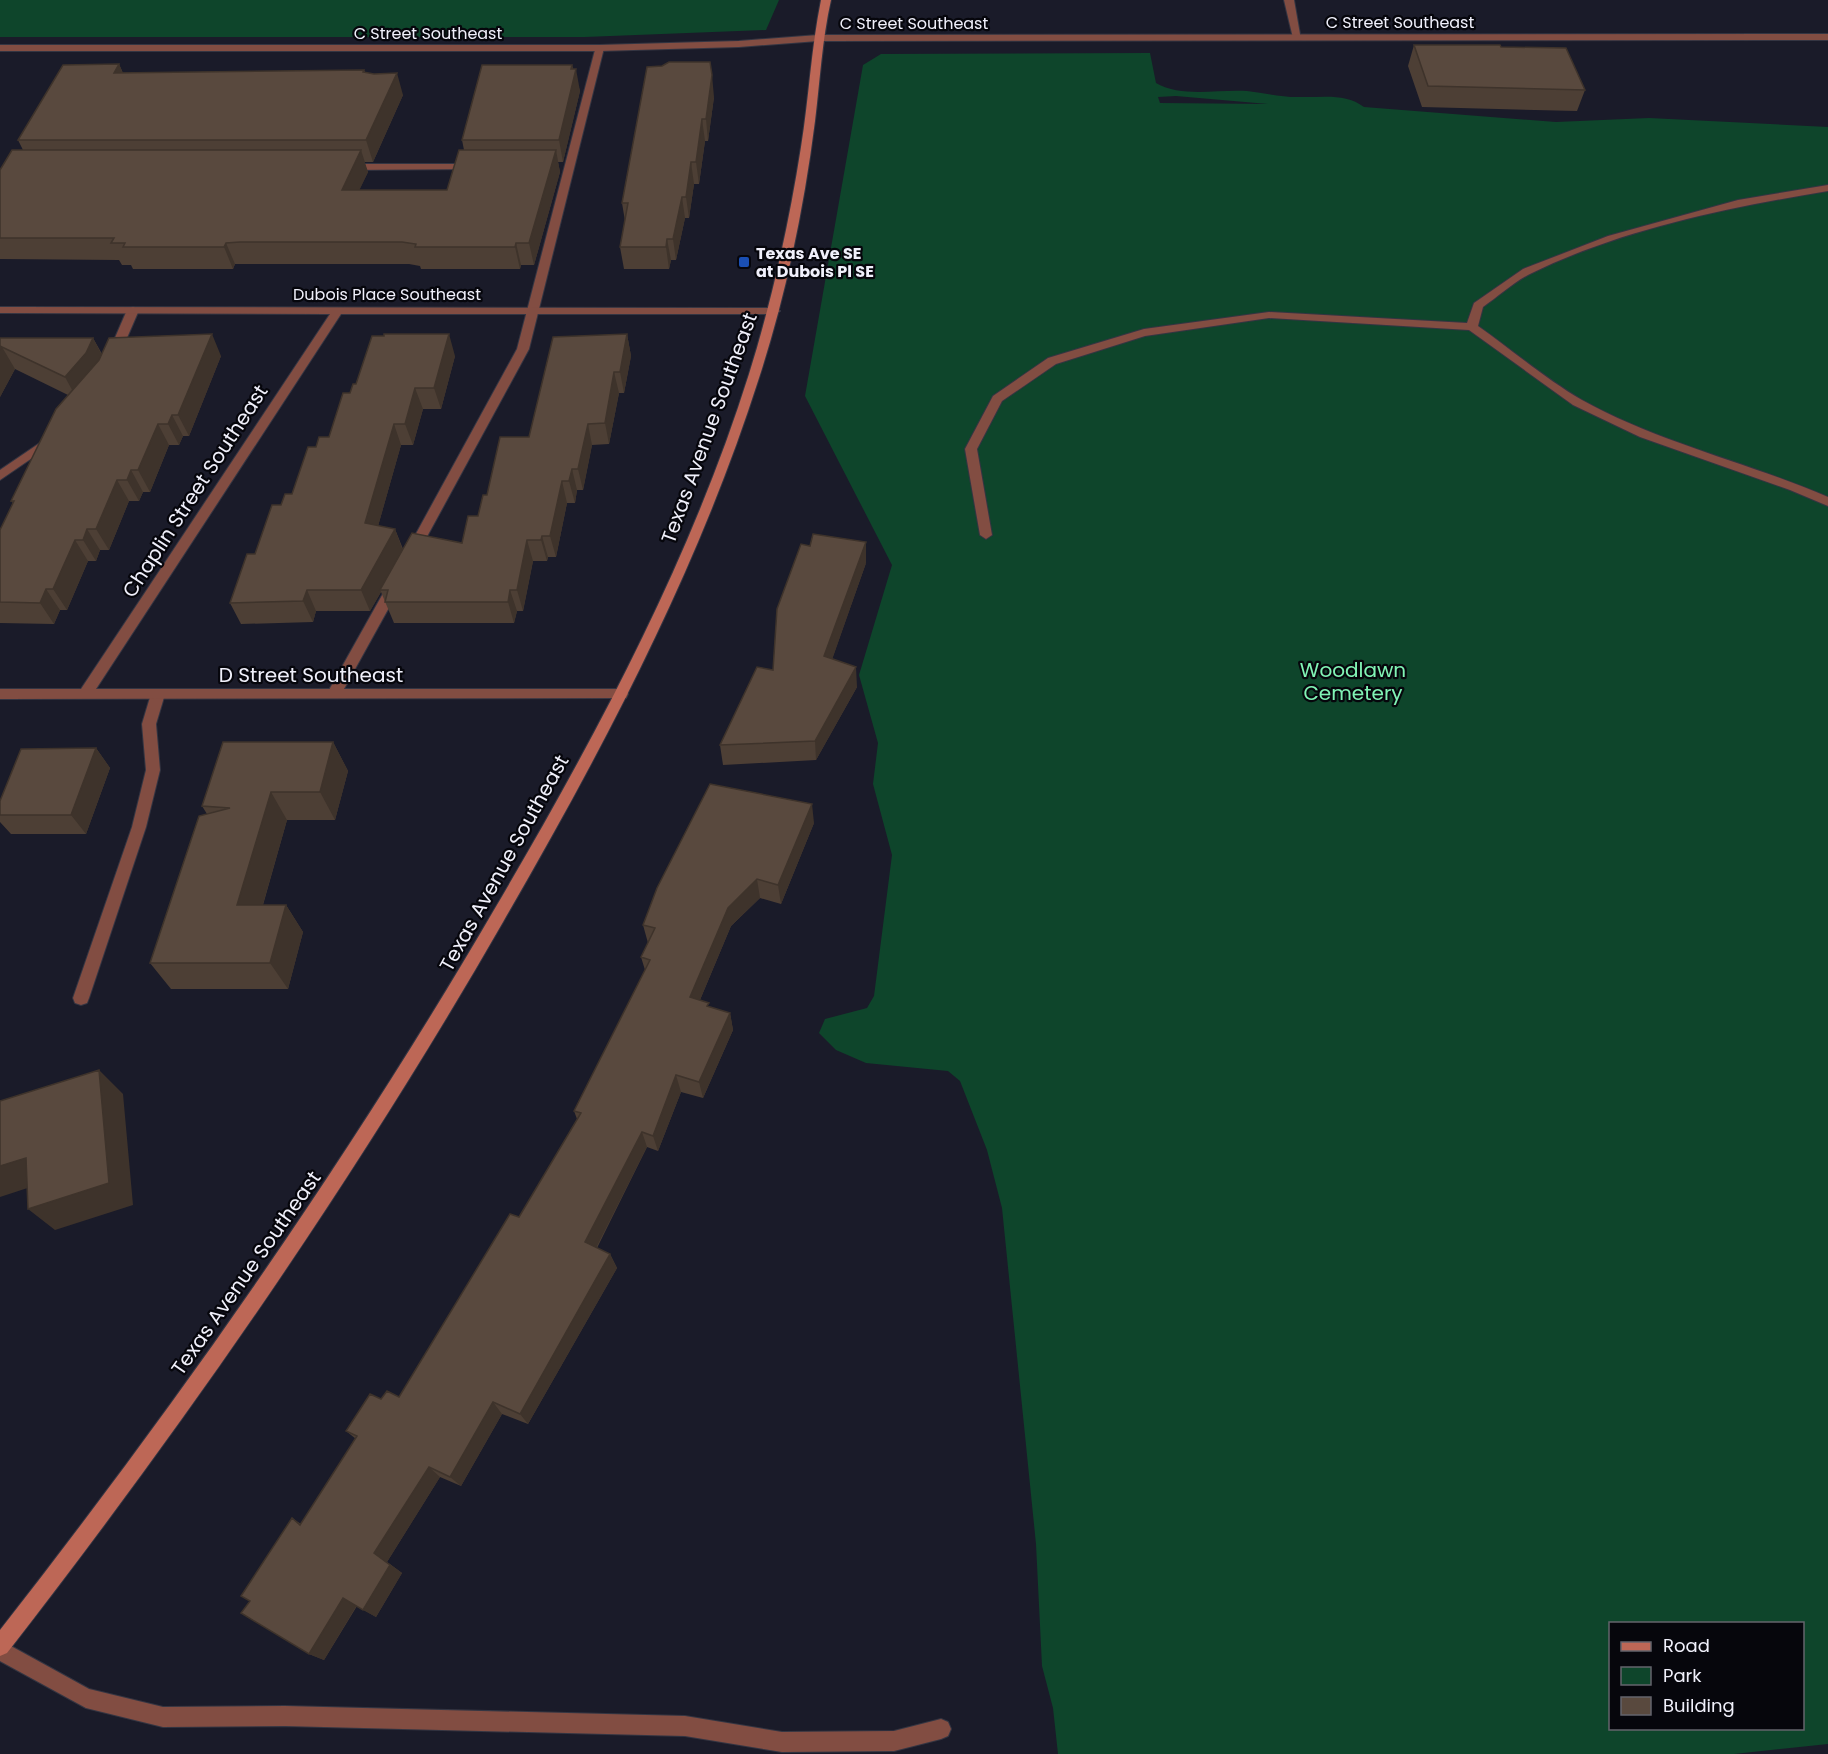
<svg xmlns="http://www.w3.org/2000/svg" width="1828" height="1754" font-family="Poppins,sans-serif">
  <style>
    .green { fill: #0e452b; fill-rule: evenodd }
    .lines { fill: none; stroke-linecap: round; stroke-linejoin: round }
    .lane-casing { stroke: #343542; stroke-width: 2 }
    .street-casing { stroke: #343542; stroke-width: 2 }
    .secondary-casing { stroke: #343542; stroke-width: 2 }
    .lane { fill: #824d42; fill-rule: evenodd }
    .street { fill: #824d42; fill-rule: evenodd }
    .secondary { fill: #bd6756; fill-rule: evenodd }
    .wall { fill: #4d3f35 }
    .shaded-wall { fill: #3e332b }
    .building { fill: #59493e; stroke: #3e332b; stroke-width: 1.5 }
    .transit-dot { fill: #1a4fb4; stroke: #06060c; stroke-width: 2 }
    .labels { text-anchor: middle; stroke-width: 4.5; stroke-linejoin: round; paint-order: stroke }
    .far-street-label { font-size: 16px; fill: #f0f0fb; stroke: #06060c }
    .far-poi-label { font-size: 16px; font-weight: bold; fill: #f0f0fb; stroke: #06060c; text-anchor: start }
    .street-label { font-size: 20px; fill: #f0f0fb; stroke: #06060c }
    .park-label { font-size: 20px; fill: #81f4b5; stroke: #06060c }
  </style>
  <rect width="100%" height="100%" fill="#1a1b29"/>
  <path class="green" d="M0 0H779L766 30 585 37H0Z
    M1150 53 1156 83C1182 98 1218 89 1247 91 1264 93 1281 97 1297 97 1320 98 1345 92 1364 107L1556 122 1649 118 1828 127V1744L1734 1754H1058L1053 1708 1042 1666 1036 1544 1002 1208 987 1150 960 1081 948 1071 866 1063 836 1050 819 1033 825 1019 867 1008 874 996 892 855 873 784 878 743 859 675 892 565 805 396 863 65 881 54ZM1176 96 1268 104 1160 103 1158 97ZM1610 1624H1802V1728H1610Z"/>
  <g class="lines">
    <g class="lane-casing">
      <path id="lane" d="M1284 0H1294L1301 40 1293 38Z
        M596 46 604 48 529 349 417 555H407L406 552 517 349Z
        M474 164 478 165V169L345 170 340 167 345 164Z
        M1828 185V191C1730 207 1622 229 1532 273 1515 281 1499 296 1483 307L1478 326C1512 350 1547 380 1582 400 1659 443 1747 462 1828 497V506L1790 490 1640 437 1573 405 1469 330 1269 318 1145 336 1056 364 1002 401 977 449 992 535 986 539 980 535 965 449 993 396 1048 358 1144 329 1269 312 1467 323 1474 303 1523 269 1608 236 1738 200Z
        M133 307 139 310 120 354 118 357H110L108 354 127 310Z
        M50 436 56 440 54 443 0 480V470Z
        M395 579 402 584 339 698H329L327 694 329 690 390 581Z
        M158 689 165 694 156 724 160 770 146 827 89 998 87 1003 81 1005 75 1003 73 998 132 827 146 770 142 724 151 694Z
        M0 1640 89 1689 163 1707 285 1706 685 1716 782 1732 894 1731 941 1719 948 1722 951 1729 948 1736 941 1739 894 1751 782 1752 685 1736 285 1726 163 1727 86 1708 0 1661Z"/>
    </g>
    <g class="street-casing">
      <path id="street" d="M1828 34V40L818 41 739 47 599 51H0V45H599L739 41 818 35Z
        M0 307 774 308 780 311 774 314H341L96 689H621L626 690 628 694 626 698 0 699V689H81L330 314 0 313Z"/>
    </g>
    <g class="secondary-casing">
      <path id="secondary" d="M821 0H831C822 40 820 81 815 121 804 208 786 295 759 378 698 570 603 749 503 922 356 1178 188 1420 7 1653L0 1656V1630C180 1400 347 1162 494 910 594 740 690 562 749 374 772 300 789 224 801 147 809 98 811 49 821 0Z"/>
    </g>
    <use href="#lane" class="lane"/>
    <use href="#street" class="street"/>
    <use href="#secondary" class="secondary"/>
  </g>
  <path class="wall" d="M1414 45 1501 47 1585 90 1577 111 1422 107 1408 66Z
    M119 64 123 73 364 70 365 72 403 95 373 162H364L368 172 359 190H447L464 150 462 140 572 65 580 91 563 162H558L560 172 534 265H521L520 269H421L420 266 409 264H235L233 269H133L131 265H122L119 260 0 259V170L23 150 18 140Z
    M714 97 708 141H705L699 184H694L689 218H685L676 260H671L669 269H624L620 247 625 221 622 203Z
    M627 334 631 356 624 393H619L609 444 592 445 583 490H577L575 503H567L556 557H548L547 561H533L523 611H517L514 623H394L381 592 370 611H316L313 622 241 624 230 603 281 505 292 494 316 447 329 437 350 393 356 384 455 356 441 409H423L413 445H401L378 526 395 529 403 549 462 543 478 516 487 495 529 437Z
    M0 338H93L102 354 221 356 189 436H183L179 445H169L150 492H143L139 501H129L109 550H100L96 561H88L67 610H60L54 624 0 623V530L13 503 11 501 68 395 15 369 0 397Z
    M866 563 832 659 857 687 816 760 723 765 720 745 773 670Z
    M333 742 348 771 335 820H287L263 905H286L303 932 288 989H171L150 963 207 814 202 806Z
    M96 748 110 768 86 834H11L0 822V801Z
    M814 823 781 904 760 898 731 926 700 1000 710 1007 730 1013 733 1030 703 1098 681 1092 658 1151 647 1147 597 1248 610 1254 617 1268 528 1424 502 1414 461 1486 440 1477 387 1562 402 1573 376 1617 357 1606 324 1660 309 1654 250 1601 292 1518 301 1524 356 1439 346 1431 381 1399 399 1397 519 1217 577 1119 574 1111 645 970 641 957 648 943 643 925Z"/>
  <path class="shaded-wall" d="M119 64 128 86 114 73Z
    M572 65 574 76 576 69 580 91 563 162 559 140Z
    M397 73 403 95 373 162 366 140Z
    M712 75 714 97 708 141 706 119Z
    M702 119 705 141 699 184 696 162Z
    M361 150 368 172 349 212 342 190Z
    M556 150 560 172 534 265 529 243Z
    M691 162 694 184 689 218 686 197Z
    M682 197 685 218 676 260 673 239Z
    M667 239 671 260 669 269 666 247Z
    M226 243 235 264 233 269 224 247Z
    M516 243 521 265 520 269 515 247Z
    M212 334 221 356 189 436 178 415Z
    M449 334 455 356 441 409 434 388Z
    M627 334 631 356 624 393 620 372Z
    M93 338 104 359 77 399 65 377Z
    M2 347 15 369 0 397V350Z
    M614 372 619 393 609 444 605 423Z
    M415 388 423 409 413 445 405 424Z
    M172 415 183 436 179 445 168 424Z
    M158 424 169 445 150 492 138 470Z
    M394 424 401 445 373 544 365 523Z
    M588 424 592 445 583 490 578 469Z
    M572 469 577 490 575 503 569 481Z
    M131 470 143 492 139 501 127 480Z
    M117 480 129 501 109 550 96 529Z
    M562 481 567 503 556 557 550 536Z
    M87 529 100 550 96 561 83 540Z
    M395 529 403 551 380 590 381 592 370 611 361 590Z
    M542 536 548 557 547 561 541 540Z
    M75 540 88 561 67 610 53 589Z
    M527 540 533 561 523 611 517 590Z
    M866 542V563L826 677 824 656Z
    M46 589 60 610 54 624 40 603Z
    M307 590 316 611 313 622 303 601Z
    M510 590 517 611 514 623 508 602Z
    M856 667 857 687 816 760 815 741Z
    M333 742 348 771 335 820 320 792Z
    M96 748 110 768 86 834 71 815Z
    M271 792 287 820 255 932 237 905Z
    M812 804 814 823 781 904 778 885Z
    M757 879 760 898 731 926 694 1014 690 997 728 908Z
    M286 905 303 932 288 989 270 963Z
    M730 1013 733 1030 703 1098 699 1082Z
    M99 1070 123 1094 133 1205 55 1230 28 1209Z
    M676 1075 681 1092 658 1151 653 1136Z
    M642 1132 647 1147 592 1256 585 1242Z
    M26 1158 52 1180 0 1197V1166Z
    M610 1254 617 1268 528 1424 520 1414Z
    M493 1402 502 1414 461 1486 450 1477Z
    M429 1467 440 1477 387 1562 402 1573 376 1617 363 1610 374 1553Z
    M343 1598 357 1605 324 1660 309 1654Z"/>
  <path class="building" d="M1414 45H1500L1501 47 1566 48 1585 90 1428 86Z
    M669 62H710L712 75 706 119H702L696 162H691L686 197H682L673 239H667L666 247H620L628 203H622L647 67 662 66Z
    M119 64 114 73 364 70 363 72 374 74 397 73 366 140H18L63 65Z
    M482 65H572L571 69H576L559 140H462Z
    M12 150H361L342 190H447L459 150H556L529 243H516L515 247H415L416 244 402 242H240L226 243 224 247H123L125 243H111L114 238H0V170Z
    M212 334 178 415H172L168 424H158L138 470H131L127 480H117L96 529H87L83 540H75L53 589H46L40 603 0 602V530L14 501H11L56 409 99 360 109 338Z
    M384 334H449L434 388H415L405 424H394L365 523 395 529 361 590H307L303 601 230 603 247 554H255L272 505H281L285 494H292L308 447H316L319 437H329L343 393H350L353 384H356L372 336H384Z
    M627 334 620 372H614L605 423 588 424 578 469H572L569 481H562L550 536H542L541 540H527L517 590H510L508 602H385L388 590H380L412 533 462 543 468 516H478L483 495H487L500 437H529L553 337Z
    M0 338H93L86 353 65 377 2 347 0 350V347H2L0 346Z
    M813 534 866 542 824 656 856 667 815 741 720 745 757 667 773 670 777 609 801 544 810 546Z
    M223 742H333L320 792H271L237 905H286L270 963H150L199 816 230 808 202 806Z
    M96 748 71 815H0V801L21 749Z
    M710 784 812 804 778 885 757 879 728 908 690 997 709 1003 707 1006 730 1013 699 1082 676 1075 653 1136 642 1132 585 1242 610 1254 520 1414 493 1402 450 1477 429 1467 374 1553 390 1565 363 1610 343 1598 309 1654 241 1613 250 1601 241 1596 292 1518 300 1525 357 1436 346 1431 370 1394 381 1399 387 1391 399 1397 510 1214 519 1217 581 1113 574 1111 650 960 641 957 655 928 643 925 657 888Z
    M99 1070 109 1183 28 1209 26 1158 0 1166V1101Z"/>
  <rect class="transit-dot" x="738" y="256" width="12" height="12" rx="3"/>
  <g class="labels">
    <g class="far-street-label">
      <text x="1400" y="28">C Street Southeast</text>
      <text x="914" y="29">C Street Southeast</text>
      <text x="428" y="39">C Street Southeast</text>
      <text x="387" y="300">Dubois Place Southeast</text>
    </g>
    <g class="far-poi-label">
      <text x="756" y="259">Texas Ave SE<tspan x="756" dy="18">at Dubois Pl SE</tspan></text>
    </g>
    <g class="street-label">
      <text transform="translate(709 428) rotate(-70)" y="7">Texas Avenue Southeast</text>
      <text transform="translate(195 491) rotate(-57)" y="7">Chaplin Street Southeast</text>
      <text x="311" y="682">D Street Southeast</text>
      <text transform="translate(504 863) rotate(-61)" y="7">Texas Avenue Southeast</text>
      <text transform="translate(246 1273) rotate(-55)" y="7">Texas Avenue Southeast</text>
    </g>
    <g class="park-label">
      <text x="1353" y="677">Woodlawn<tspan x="1353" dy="23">Cemetery</tspan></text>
    </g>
  </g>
  <rect x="1609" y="1622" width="195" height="108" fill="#06060c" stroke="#64646c" stroke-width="1.5"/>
  <rect x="1621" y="1642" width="30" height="9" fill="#bd6756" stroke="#64646c" stroke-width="1.5"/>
  <text x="1663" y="1652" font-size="18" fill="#f0f0fb">Road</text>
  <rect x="1621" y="1667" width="30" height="18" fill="#0e452b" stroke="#64646c" stroke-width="1.5"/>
  <text x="1663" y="1682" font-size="18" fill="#f0f0fb">Park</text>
  <rect x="1621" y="1697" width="30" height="18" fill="#59493e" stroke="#64646c" stroke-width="1.5"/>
  <text x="1663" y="1712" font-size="18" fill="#f0f0fb">Building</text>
</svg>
